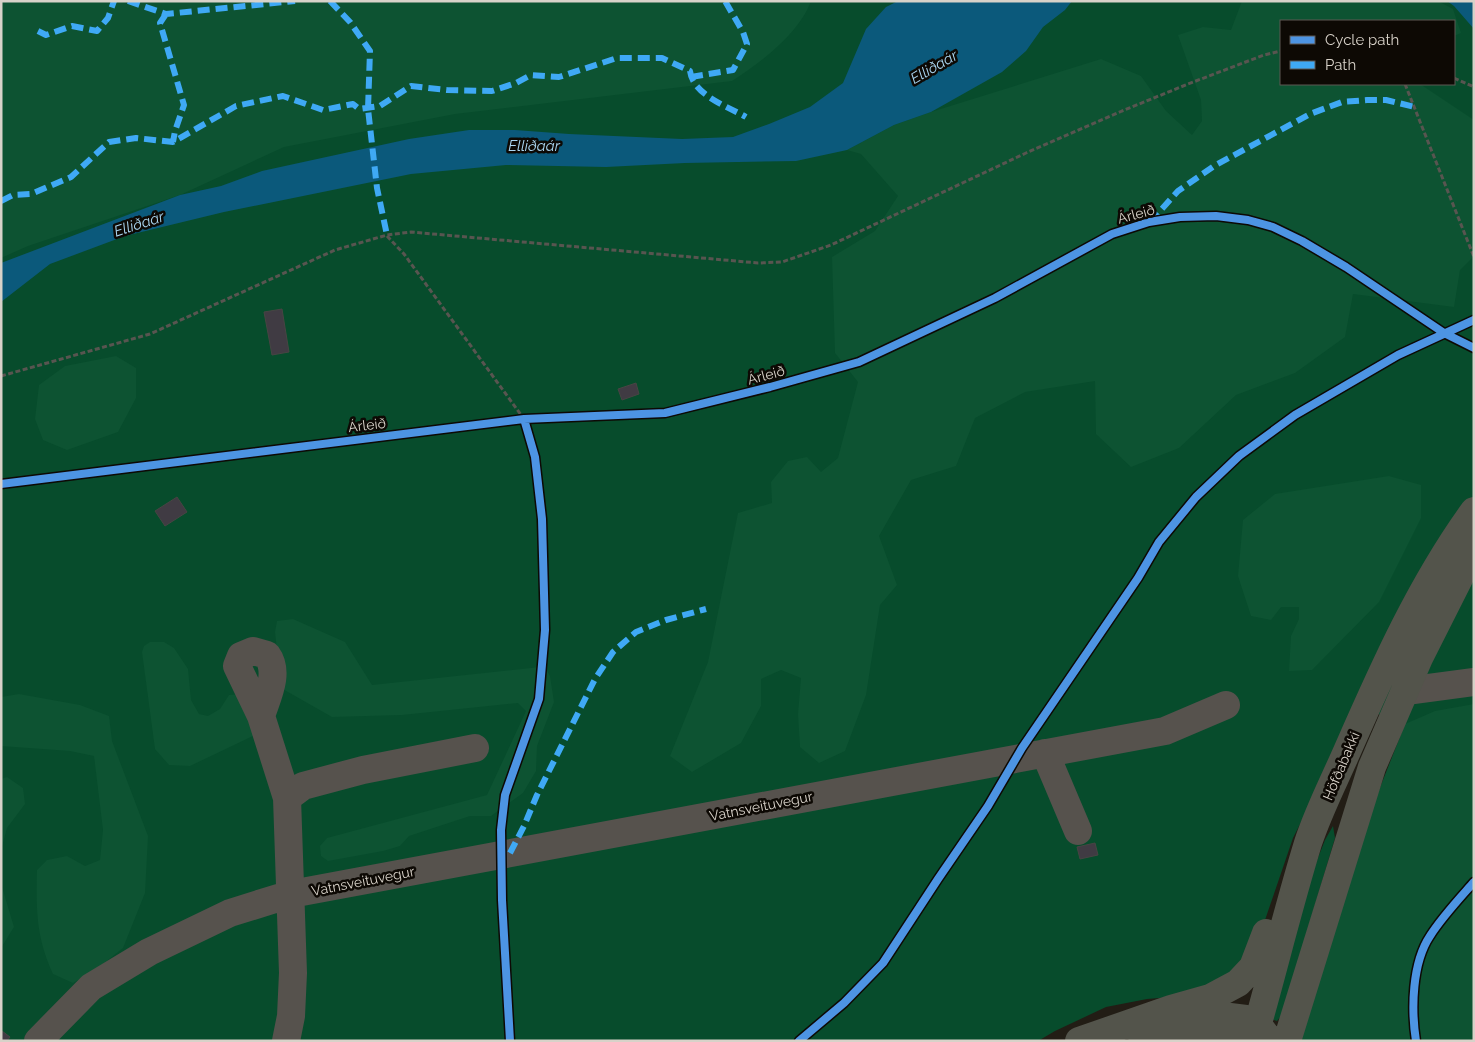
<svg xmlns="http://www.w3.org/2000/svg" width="1475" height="1042" font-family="Raleway,sans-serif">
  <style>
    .green { fill: #074c2c; fill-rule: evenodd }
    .forest { fill: #0d5332 }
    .water { fill: #0b597b }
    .building { fill: #403b43; stroke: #474543 }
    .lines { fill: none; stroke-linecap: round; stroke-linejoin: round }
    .path { stroke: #585550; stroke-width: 3; stroke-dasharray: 5 2.5; stroke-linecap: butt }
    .minor { stroke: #56524d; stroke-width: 28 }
    .major { stroke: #53544b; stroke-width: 28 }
    .quiet { stroke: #3fa9f5; stroke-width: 6; stroke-dasharray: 12 6; stroke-linecap: butt }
    .cycleway-casing { stroke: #0d0904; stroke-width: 11 }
    .cycleway { stroke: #4d94e3; stroke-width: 8 }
    .labels { text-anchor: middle; stroke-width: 5; stroke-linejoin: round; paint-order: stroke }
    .street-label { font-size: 14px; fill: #d8d2c9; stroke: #0d0904 }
    .water-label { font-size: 15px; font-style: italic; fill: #aad6f1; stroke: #0d0904 }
  </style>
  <rect width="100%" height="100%" fill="#221d15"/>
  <path class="green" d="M1 1H1474V1041L1405 724 1359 707 1293 838 1264 923 1237 973 1184 996 1147 999 1106 1007 1055 1031 1038 1041H1ZM1281 21H1454V84H1281Z
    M1333 826 1335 838 1282 1015 1277 1021 1271 1019 1306 888 1325 840Z"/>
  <path class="forest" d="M1 1H811C799 34 760 63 732 81L455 114 284 147 180 195 28 246 1 258Z
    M1242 1H1438L1453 9 1461 33 1454 36V21H1281V84H1420L1474 120V256L1460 270 1454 307 1353 294 1345 337 1295 373 1236 395 1179 448 1131 467 1096 434 1095 381 1025 392 975 418 956 466 911 480 879 536 897 585 880 605 866 695 845 751 819 763 800 747 798 714 801 678 781 670 761 679V706L741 743 692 772 670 756 708 662 738 513 772 503 771 482 788 461 807 457 821 472 838 458 858 382 835 353 832 257 875 231 898 196 861 154 847 150 894 125 931 112 1101 59 1141 76 1166 111 1192 135 1202 121 1201 100 1178 35 1203 27 1231 30Z
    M116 356 136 368V398L118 432 67 450 43 440 35 419 39 385 65 366Z
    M1389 476 1421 485V518L1379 602 1312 670 1289 671 1291 636 1299 619V607H1281L1271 620 1251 616 1238 576 1243 520 1275 494Z
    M293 619 345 642 372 685 540 667 546 669 550 676 554 702 537 746 536 771 523 793 491 816H470L409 836 400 846 383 851 328 861 321 856 320 846 327 838 487 795 526 711 518 703 402 715 332 717 281 688 275 632 277 621Z
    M150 642H164L174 648 188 669 191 700 199 714 208 716 220 709 229 695 240 694 255 735 190 766 169 765 155 749 142 652 144 646Z
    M19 694 80 705 109 716 112 741 148 836 145 893 123 948 98 968 73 983 53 974C36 937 36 909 37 870L47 860 67 856 85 866 100 860 103 830 94 756 70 751 1 746V697Z
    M1474 704V1041H1299L1370 813 1405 724 1435 711Z
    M7 777 23 788 25 804 7 828 1 850V779Z
    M1 879 2 887 14 927 1 948Z"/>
  <path class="water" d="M898 1H1072L1065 10 1043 27 1026 51 1002 72 931 112 894 125 847 150 796 161 685 163 606 167 506 165 411 174 224 212 125 236 50 264 1 302V263L180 195 221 186 262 171 409 139 469 130H515L569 134 682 139 733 137 769 124 810 107 843 83 866 29 886 7Z
    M1447 1H1474V29L1454 6Z"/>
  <path class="building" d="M282 309 289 352 272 355 264 312Z
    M636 383 639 394 622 400 618 389Z
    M177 497 187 512 165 526 155 511Z
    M1095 843 1098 855 1080 859 1077 847Z
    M2 1031 10 1037 7 1041H1Z"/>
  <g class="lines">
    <path class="path" d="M1454 78 1474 87
      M1405 84 1474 257
      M387 236 404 254 524 419
      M1 376 150 334 335 250 387 235 411 232 758 263 782 262 831 245 1026 153 1122 111 1188 84 1264 55 1281 51"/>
    <path class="minor" d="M1406 691 1474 682
      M261 716C267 697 280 673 267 655L253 651 241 656 237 666 261 716 287 798
      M1045 753 1078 831
      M38 1041 91 987 149 952 230 913 291 894 1165 731 1226 705
      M286 1041 291 1016 293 973 287 798 303 786 363 770 475 748"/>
    <path class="major" d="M1182 1011 1246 1019 1258 1025 1268 1038
      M1134 1027C1169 1029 1202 1031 1236 1041
      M1079 1041 1171 1009 1210 998 1238 983 1253 967 1266 933
      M1253 1041C1272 975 1288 908 1308 843 1318 812 1335 779 1348 749 1384 667 1421 584 1474 511
      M1287 1041 1372 767 1419 658 1474 549"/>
    <path class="quiet" d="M128 1 166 14 295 1
      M330 1 350 22 370 51 368 109 377 188 387 235
      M166 14 160 23 184 105 175 131 173 142
      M38 31 46 35 72 26 97 31 108 18 114 1
      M691 77 733 70 747 44 743 32 725 1
      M1 201 13 195 31 194 71 177 109 142 136 138 173 142 236 106 283 96 323 110 353 104 359 109 380 106 411 86 447 90 492 91 516 83 531 75 559 77 617 58H662L690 71C693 95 727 106 746 117
      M1150 222 1178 191 1214 166 1310 114 1342 102 1367 100H1386L1415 107
      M510 853 524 826 537 795 595 679 613 652 636 632 666 620 706 609"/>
    <g class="cycleway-casing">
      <path id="cycleway" d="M1 484 524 419 665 413 770 387 859 362 995 298 1112 234 1149 222 1180 217 1216 216 1248 220 1273 227 1302 241 1346 267 1444 333 1474 348
        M510 1041 502 900 501 830 505 795 539 699 545 630 542 519 535 457 524 419
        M799 1041 844 1003 883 963 938 879 988 806 1022 748 1138 578 1159 542 1196 497 1239 456 1295 415 1398 355 1474 320
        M1416 1041C1411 1009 1412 963 1430 936 1442 917 1459 899 1474 882"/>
    </g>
    <use href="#cycleway" class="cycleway"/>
  </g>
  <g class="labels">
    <g class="street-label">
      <text transform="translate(1136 214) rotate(-15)" y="5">Árleið</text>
      <text transform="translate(766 375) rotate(-15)" y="5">Árleið</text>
      <text transform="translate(367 425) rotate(-7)" y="5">Árleið</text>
      <text transform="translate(1341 766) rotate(-67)" y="5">Höfðabakki</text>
      <text transform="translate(761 806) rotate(-11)" y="5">Vatnsveituvegur</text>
      <text transform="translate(363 881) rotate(-11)" y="5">Vatnsveituvegur</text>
    </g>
    <g class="water-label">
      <text transform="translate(934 67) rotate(-30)" y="5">Elliðaár</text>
      <text x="534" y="151">Elliðaár</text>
      <text transform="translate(139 224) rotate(-18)" y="5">Elliðaár</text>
    </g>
  </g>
  <rect width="1475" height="1042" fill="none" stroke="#d8d2c9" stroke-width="5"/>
  <rect x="1280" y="20" width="175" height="65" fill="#0d0904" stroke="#5e5953"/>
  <rect x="1290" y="36" width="25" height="8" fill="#4d94e3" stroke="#5e5953"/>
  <text x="1325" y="45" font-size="15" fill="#d8d2c9">Cycle path</text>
  <rect x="1290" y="61" width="25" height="8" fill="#3fa9f5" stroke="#5e5953"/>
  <text x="1325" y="70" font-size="15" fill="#d8d2c9">Path</text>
</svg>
